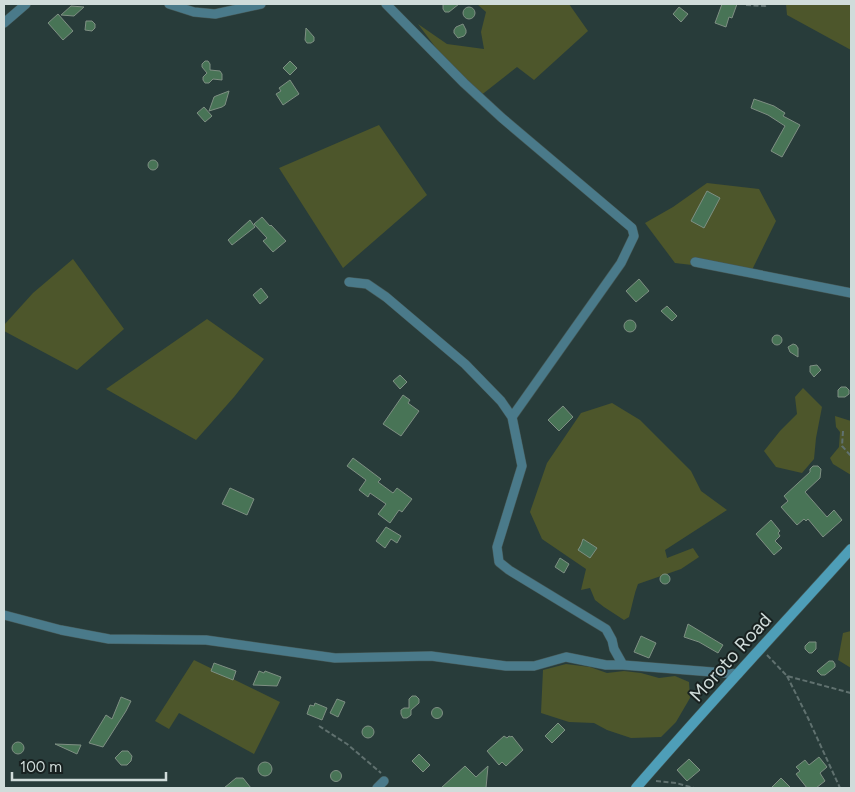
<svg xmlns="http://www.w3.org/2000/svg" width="855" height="792" font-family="Figtree,sans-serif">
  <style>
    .green { fill: #4d562b }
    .building { fill: #487456; stroke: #7e8f83 }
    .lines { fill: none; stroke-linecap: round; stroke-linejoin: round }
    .minor-casing { stroke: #465957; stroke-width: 10 }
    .secondary-casing { stroke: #465957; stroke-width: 11 }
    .path { stroke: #60716f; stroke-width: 2; stroke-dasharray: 5 2.5; stroke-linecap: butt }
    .minor { stroke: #4a7a8a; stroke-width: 9 }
    .secondary { stroke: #4e9eb8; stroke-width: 10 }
    .labels { text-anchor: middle; stroke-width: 4; stroke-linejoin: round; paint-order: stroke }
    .street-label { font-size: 19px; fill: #d0dcda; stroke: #182120 }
  </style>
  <rect width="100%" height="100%" fill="#283c3a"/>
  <path class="green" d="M477 4H569L588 31 534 80 517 67 475 100 418 24 447 44 484 49 481 32 486 12Z
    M786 4H851V50L787 15Z
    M379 125 427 195 343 268 279 168Z
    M707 183 759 189 776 221 751 272 675 263 645 223 673 207Z
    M73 259 124 329 77 370 4 331V325L33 293Z
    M207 319 264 359 234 397 196 440 106 389Z
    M803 388 822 407 816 438 814 459 802 473 776 467 764 451 780 431 797 414 795 397Z
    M612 403 640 420 691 471 701 491 727 510 665 550 667 558 693 548 699 557 681 569 638 584C634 594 632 606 629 617L624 620 604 607 595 600 590 588 581 590 586 569 542 539 530 512 547 463 581 413Z
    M835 416 851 421V475L833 464 830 458 839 447 840 432 836 427Z
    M851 631V668L838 660 843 633Z
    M194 660 280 702 254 754 179 713 169 729 155 721Z
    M566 664 590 667 607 673 624 671 641 673 659 678 675 676 689 682 690 698 676 722 661 737 631 738 607 730 594 723 569 722 541 713 543 670Z"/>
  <path class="building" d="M443 4H459L449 12H445L443 9Z
    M722 4H737L732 18 729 17 726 27 715 23Z
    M71 6 84 7 74 16 61 15Z
    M463 13a6 6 0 1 1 12 0a6 6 0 1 1-12 0Z
    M679 7 688 14 681 22 673 14Z
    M58 14 73 31 63 40 48 23Z
    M86 21H92L95 24V28L92 31 85 30Z
    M463 24 466 30V33L464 36 458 38 454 33V30L456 27Z
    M306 28 314 37V41L311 43H307L305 40Z
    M205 61H208L210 64V70L220 71 222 74V80L213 79 209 83H205L203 80V77L207 73 202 67V64Z
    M290 61 297 68 290 75 283 68Z
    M290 80 299 94 283 105 276 94 281 91 279 88Z
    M229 91 225 105 222 107 209 111 214 97 216 96Z
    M754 99 774 106 785 113 783 116 800 125 782 157 771 151 785 126 768 115 751 108Z
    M204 107 212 116 205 122 197 113Z
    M148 165a5 5 0 1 1 10 0a5 5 0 1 1-10 0Z
    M707 191 720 198 704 228 691 221Z
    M262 217 270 226 271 225 286 241 273 252 263 241 267 238 254 224Z
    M250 220 255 227 232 245 228 240Z
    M639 279 649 291 636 302 626 291Z
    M261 288 268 297 260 304 253 295Z
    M667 306 677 316 672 321 661 311Z
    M624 326a6 6 0 1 1 12 0a6 6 0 1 1-12 0Z
    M772 340a5 5 0 1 1 10 0a5 5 0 1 1-10 0Z
    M793 344 796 345 798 348V357L790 352 788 347Z
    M817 365 821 370 814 377 810 372V366Z
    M400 375 407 382 400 389 393 381Z
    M841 387H846L849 390V394L845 397H838V390Z
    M403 395 410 400 408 403 419 411 401 436 383 424Z
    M563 406 573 417 559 431 548 420Z
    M353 458 381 479 378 482 393 493 397 488 412 499 402 512 399 510 390 523 378 514 386 504 370 493 368 497 359 490 366 480 347 466Z
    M813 466H818L821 469 820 478 805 492 827 517 834 510 842 520 823 537 808 519 806 521 804 519 797 525 781 507 788 501 784 496 810 472V469Z
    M230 488 254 499 247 515 222 504Z
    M771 520 780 531 778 533 780 536 775 541 782 548 774 555 756 534Z
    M386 527 401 536 397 543 391 539 385 548 376 541Z
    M583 539 597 548 590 558 578 550 581 545Z
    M560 558 569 564 564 573 555 567Z
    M660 579a5 5 0 1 1 10 0a5 5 0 1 1-10 0Z
    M688 624 723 645 718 653 699 642 684 637Z
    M641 636 656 643 649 658 634 652Z
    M809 642H816V649L812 653H809L805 649V646Z
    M829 661H833L835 664V667L825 675H821L817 671Z
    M214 663 236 671 233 680 211 671Z
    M259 671 264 673 265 671 281 677 277 686 253 685Z
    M412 696H416L419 699V703L411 710V715L407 718H403L401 714V710L404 708H409V699Z
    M121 697 131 701 126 711 103 747 89 743 106 715 112 719Z
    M337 699 345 702 338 717 330 713Z
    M315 703 327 708 322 720 307 714 310 705 314 706Z
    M431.5 713a5.5 5.5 0 1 1 11 0a5.5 5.5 0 1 1-11 0Z
    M558 723 565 730 552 743 545 736Z
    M362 732a6 6 0 1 1 12 0a6 6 0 1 1-12 0Z
    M504 736 507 738 509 736 511 737 512 736 523 750 506 766 502 762 499 765 487 751Z
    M12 748a6 6 0 1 1 12 0a6 6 0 1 1-12 0Z
    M55 744 81 745 77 754Z
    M122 751H128L132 756 131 761 127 765H121L115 758Z
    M419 754 430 765 423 772 412 761Z
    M819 757 827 767 820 773 825 781 816 788H807L796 774 800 771 796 767 805 760 809 765Z
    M689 759 700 770 687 781 677 770Z
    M258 769a7 7 0 1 1 14 0a7 7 0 1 1-14 0Z
    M465 766 476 777 488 766 486 788H441Z
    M330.5 776a5.5 5.5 0 1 1 11 0a5.5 5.5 0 1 1-11 0Z
    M236 778H243L251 788H224Z
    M781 778 791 788H771Z"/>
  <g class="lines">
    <g class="minor-casing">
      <path id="minor" d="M169 4 194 12 215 14 261 4
        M386 4 464 83 502 118 632 228 634 236 621 263 512 417
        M4 23 26 4
        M695 262 851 293
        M349 282 367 284 386 297 465 364 501 401 512 417 522 466 497 547 499 562 509 570 606 629 612 640 614 649 623 665
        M4 615 61 630 109 639 206 640 335 658 431 656 506 666H534L566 657 606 665H623L738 674
        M377 788 384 781"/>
    </g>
    <g class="secondary-casing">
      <path id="secondary" d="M636 788C706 707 779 629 851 549"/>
    </g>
    <path class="path" d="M746 5 765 6 767 4
      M843 431 842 446 851 456
      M767 655 787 676 851 693
      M787 676 808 718 840 788
      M319 726 347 744 381 773
      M656 781 676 783 694 788"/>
    <use href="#minor" class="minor"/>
    <use href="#secondary" class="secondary"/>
  </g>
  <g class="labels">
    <g class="street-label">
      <text transform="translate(730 657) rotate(-48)" y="7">Moroto Road</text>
    </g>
  </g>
  <rect width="855" height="792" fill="none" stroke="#d0dcda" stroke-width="10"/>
  <path d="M12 772v8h154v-8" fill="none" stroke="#d0dcda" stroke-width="2.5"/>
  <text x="20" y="772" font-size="15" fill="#d0dcda" stroke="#182120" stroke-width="4" paint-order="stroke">100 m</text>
</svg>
